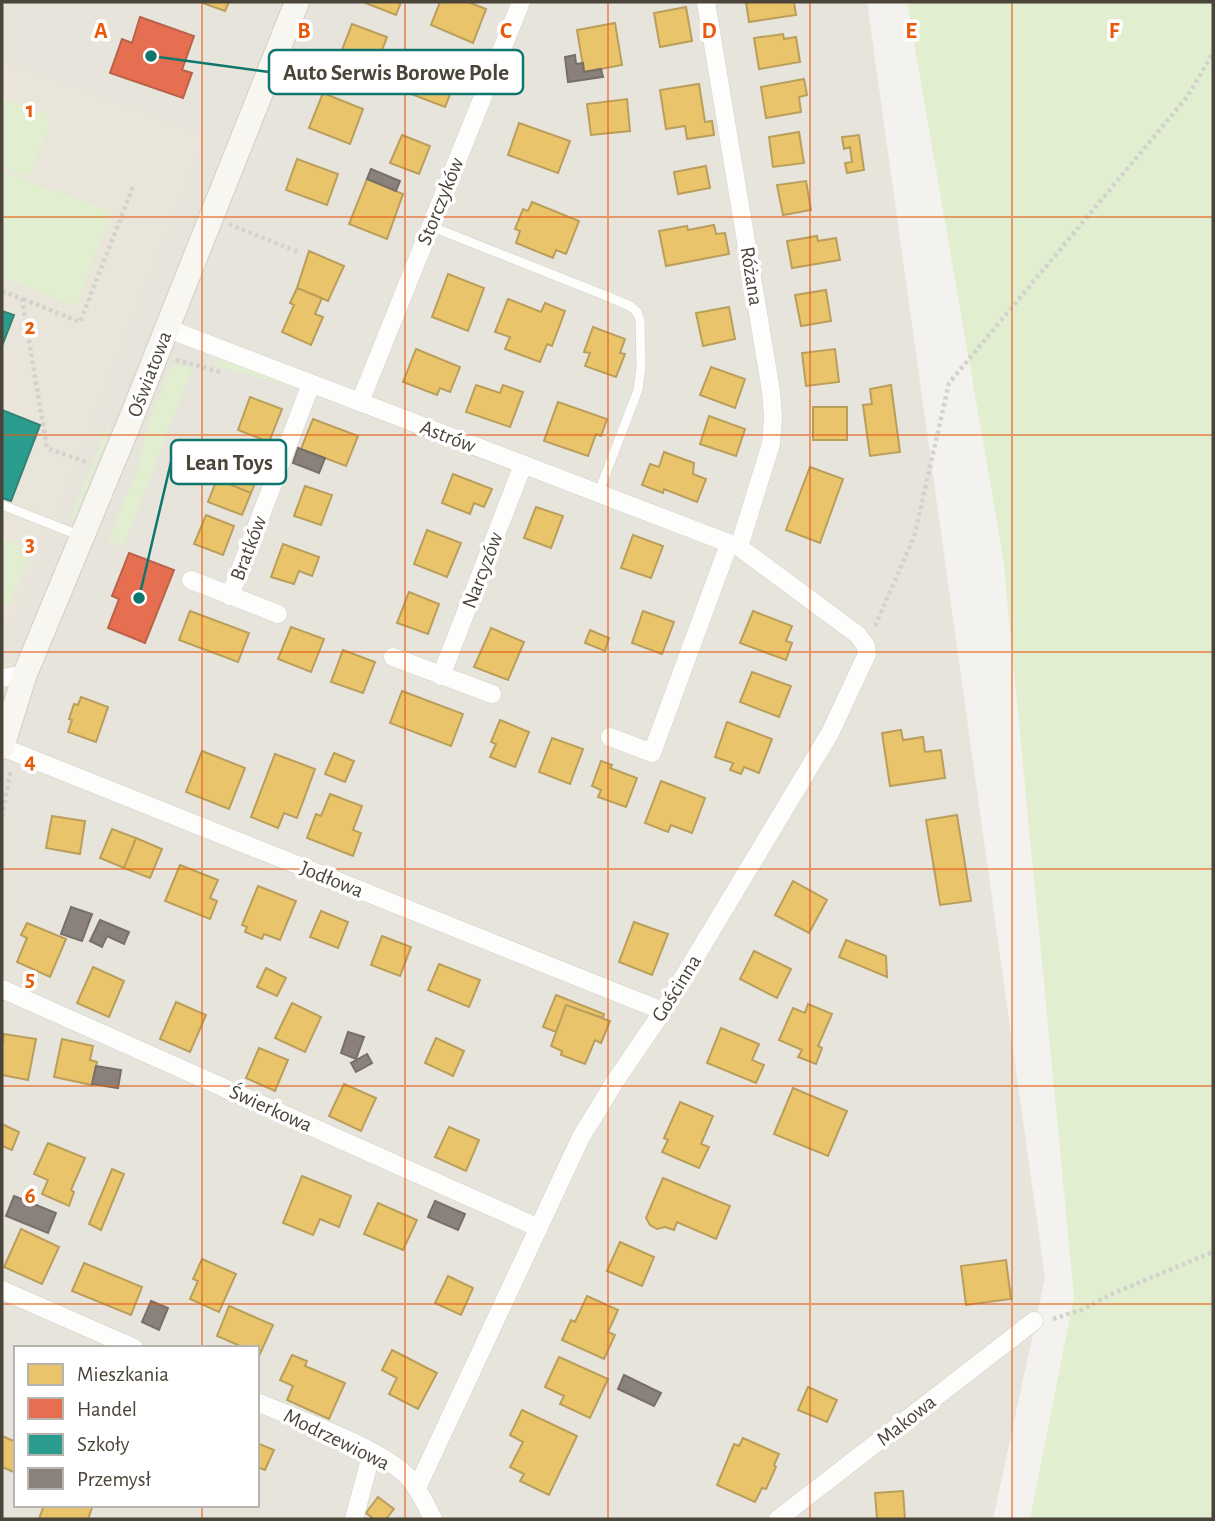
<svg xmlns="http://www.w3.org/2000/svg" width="1215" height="1521" font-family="'Alegreya Sans',sans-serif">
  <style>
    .residential { fill: #e7e4dc; fill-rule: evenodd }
    .education { fill: #eae5da }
    .green { fill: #e1eecf }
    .homes { fill: #e9c46a; stroke: #ba9e5b; stroke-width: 2 }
    .shops { fill: #e76f51; stroke: #b8624a; stroke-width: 2 }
    .schools { fill: #2a9d8f; stroke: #348275; stroke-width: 2 }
    .industry { fill: #8a817c; stroke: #776f68; stroke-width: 2 }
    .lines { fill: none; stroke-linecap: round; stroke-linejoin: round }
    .lane-casing { stroke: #d2d0cb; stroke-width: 10 }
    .street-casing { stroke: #d2d0cb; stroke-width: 19 }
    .secondary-casing { stroke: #d3cfc5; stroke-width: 26 }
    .path { stroke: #d3d2cc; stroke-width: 4.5; stroke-dasharray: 3.5 3.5; stroke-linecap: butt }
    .lane { stroke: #fdfdfc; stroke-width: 9 }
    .street { stroke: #fdfdfc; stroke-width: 18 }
    .secondary { stroke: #f7f6f1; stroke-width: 24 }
    .grid { fill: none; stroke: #e8590c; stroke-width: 2; stroke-opacity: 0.55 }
    .labels { text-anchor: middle; stroke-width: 7; stroke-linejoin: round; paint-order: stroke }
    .street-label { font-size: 21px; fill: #4b4439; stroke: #fff }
    .grid-label { font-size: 23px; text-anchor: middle; font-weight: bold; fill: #e8590c; stroke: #fff; stroke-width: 7; stroke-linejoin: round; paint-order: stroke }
    .leader { fill: none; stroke: #0f766e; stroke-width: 2.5 }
    .callout-dot { fill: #0f766e; stroke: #fff; stroke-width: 2.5 }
    .callout { fill: #fff; stroke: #0f766e; stroke-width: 2.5 }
    .callout-label { font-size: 23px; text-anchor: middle; font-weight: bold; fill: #4b4439 }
  </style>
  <rect width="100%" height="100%" fill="#f4f2ee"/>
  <path class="residential" d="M2 2H867L1045 1278 993 1519H2ZM16 1348H257V1505H16Z"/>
  <path class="education" d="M2 60 207 135 13 626 2 620Z"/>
  <path class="green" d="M907 2H1213V1519H1030L1074 1296 1003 557Z
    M2 98 52 117 29 178 2 167Z
    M2 171 112 212 76 306 2 278Z
    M216 357 290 384 293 387 214 365Z
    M175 364 192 368 124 546 108 540 132 483 139 465 146 430 170 368Z
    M107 428 110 430 74 518 70 519Z
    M2 539 31 550 9 605 2 602Z"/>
  <path class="homes" d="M200 2H229L225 11Z
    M363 2H401L396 15Z
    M440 2H468L486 9 473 43 431 25Z
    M746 2H794L796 15 749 22Z
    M686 7 692 41 660 47 654 13Z
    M615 23 622 65 584 72 577 30Z
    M352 24 387 37 370 81 335 68Z
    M783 34 784 39 796 37 800 62 759 69 754 38Z
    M424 58 459 72 445 107 411 94Z
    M804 79 807 95 799 97 801 112 766 118 761 87Z
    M699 84 705 122 712 121 714 135 687 139 685 126 666 129 660 90Z
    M323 93 363 109 350 144 309 128Z
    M627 99 630 131 591 135 587 104Z
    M519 123 570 141 558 173 508 155Z
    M799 132 804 163 773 167 769 137Z
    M402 135 430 146 419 174 390 163Z
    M859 135 864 170 847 173 845 163 852 162 850 147 844 149 842 137Z
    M297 159 338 174 327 205 286 190Z
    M706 166 710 188 678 194 674 172Z
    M367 179 403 194 387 239 349 224Z
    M806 181 811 210 783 215 777 185Z
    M532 202 579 221 566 254 556 250 553 258 516 243 520 231 515 229 523 209 528 211Z
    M714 225 716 234 725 233 729 254 666 266 659 231 687 226 688 230Z
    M817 236 818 241 836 238 840 260 792 268 787 241Z
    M309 251 344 266 328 301 297 288Z
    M448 274 484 288 468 331 432 317Z
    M297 288 322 298 315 314 323 317 311 345 282 332 294 305 290 303Z
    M826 290 831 321 801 326 795 295Z
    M508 299 541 312 545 303 565 311 552 346 547 344 540 362 505 349 510 337 495 332Z
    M729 307 735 339 703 346 696 313Z
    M593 327 625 339 620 353 625 354 616 377 585 366 590 353 584 352Z
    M416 349 460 367 450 392 440 388 437 395 403 382Z
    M835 349 839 382 806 386 802 353Z
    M711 367 745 379 735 408 700 395Z
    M476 385 500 393 503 385 523 392 510 427 466 412Z
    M891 385 900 452 870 456 863 405 872 404 870 389Z
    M250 397 282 409 269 442 238 430Z
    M558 402 607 419 601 436 596 434 588 456 544 441Z
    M813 407H847V440H813Z
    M709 416 745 429 736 456 700 444Z
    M313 419 358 436 346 466 301 449Z
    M228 449 263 463 251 493 217 479Z
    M664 452 694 463 693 474 706 479 697 502 664 489 663 493 642 485 650 464 659 467Z
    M810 467 843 479 820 543 786 530Z
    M453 474 492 489 484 507 474 503 470 514 442 503Z
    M217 479 251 493 242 515 208 502Z
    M305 486 332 495 321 525 294 516Z
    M536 507 563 516 551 548 524 538Z
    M206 515 234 526 223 555 194 544Z
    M427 530 461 543 447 577 414 564Z
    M633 535 663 546 651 578 621 568Z
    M283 544 319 557 312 576 299 571 294 584 271 577Z
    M409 592 439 604 428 634 397 623Z
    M190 611 249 633 238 662 179 640Z
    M643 611 674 622 662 654 632 643Z
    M753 611 792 626 786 641 792 643 786 660 740 643Z
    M291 627 324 639 311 672 278 659Z
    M491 628 524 642 508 680 474 667Z
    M590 630 609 638 605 651 585 643Z
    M343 650 375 662 363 693 331 682Z
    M752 672 791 686 779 717 740 702Z
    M402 691 463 714 451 746 390 723Z
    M81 697 108 707 96 742 68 732 72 720 69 719 74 704 78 705Z
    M500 720 529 732 515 767 490 757 496 744 491 742Z
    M727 722 772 739 759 773 744 767 741 774 730 770 733 763 715 757Z
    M901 730 903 740 923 737 925 752 941 750 945 778 890 786 882 733Z
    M552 738 583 749 570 784 539 772Z
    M202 751 245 768 229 809 186 792Z
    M334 753 354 761 345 782 325 774Z
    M275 754 315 769 297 818 284 813 278 828 251 817Z
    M601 761 612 765 610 768 637 778 626 807 598 797 601 790 592 786Z
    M661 781 705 798 692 833 671 825 668 832 645 823Z
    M330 794 362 806 353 830 361 833 353 856 307 838 316 814 321 816Z
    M957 815 971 901 940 905 926 820Z
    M52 816 85 821 80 854 46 848Z
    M112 829 136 838 124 868 100 858Z
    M136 838 162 849 150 878 124 868Z
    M180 865 218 880 210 898 217 901 210 919 165 901Z
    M793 881 827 900 809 933 775 915Z
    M258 886 296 901 280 940 264 934 262 939 245 932 247 927 242 925Z
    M321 911 348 922 338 948 310 937Z
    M634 922 668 934 652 975 619 962Z
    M27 923 66 939 50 977 17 962 27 938 21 935Z
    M382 936 411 947 400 976 371 965Z
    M846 940 886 956 887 977 839 957Z
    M754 951 791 969 777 998 740 979Z
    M439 964 480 980 469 1007 428 990Z
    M93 967 124 981 109 1017 77 1003Z
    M266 968 286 978 277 996 257 987Z
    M556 995 604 1014 603 1018 566 1005 556 1032 543 1027Z
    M176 1002 206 1015 190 1052 160 1039Z
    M292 1003 321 1017 305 1052 275 1038Z
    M808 1004 832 1014 818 1046 822 1048 816 1064 798 1057 802 1050 779 1040 793 1008 805 1013Z
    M566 1005 610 1021 601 1043 595 1040 585 1064 561 1055 562 1051 551 1046Z
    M721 1028 759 1044 752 1060 764 1065 756 1083 707 1063Z
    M4 1034 36 1039 28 1080 2 1075V1046Z
    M436 1038 464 1051 453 1076 425 1063Z
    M62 1039 93 1046 90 1060 97 1062 92 1085 54 1077Z
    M259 1048 288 1060 275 1091 246 1078Z
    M344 1084 376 1098 361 1131 329 1116Z
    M793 1088 847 1111 828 1156 774 1134Z
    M680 1102 713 1116 701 1144 709 1147 699 1168 662 1152 668 1140 664 1138Z
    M2 1124 19 1132 12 1150 2 1146Z
    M449 1127 479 1140 466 1171 435 1157Z
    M48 1143 85 1158 71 1190 74 1192 69 1206 42 1194 48 1180 34 1174Z
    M112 1169 124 1174 101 1230 89 1224Z
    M302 1176 351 1196 339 1227 320 1219 313 1235 283 1223Z
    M663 1178 730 1206 716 1239 677 1222 674 1230 665 1227 657 1229 650 1225 646 1218Z
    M378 1203 417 1220 403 1250 364 1234Z
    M21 1229 59 1247 42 1284 4 1267Z
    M620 1242 654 1257 642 1286 607 1271Z
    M202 1259 236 1274 219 1312 190 1299 198 1281 193 1279Z
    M1006 1260 1011 1299 966 1305 961 1266Z
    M84 1263 142 1287 131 1315 72 1291Z
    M448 1276 473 1288 461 1315 435 1303Z
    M587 1296 618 1310 608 1332 615 1335 604 1359 562 1340 571 1320 575 1322Z
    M229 1306 273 1325 260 1354 257 1353V1348H245L217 1336Z
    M392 1350 437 1373 418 1409 389 1394 397 1378 382 1370Z
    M292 1355 307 1361 305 1366 345 1383 329 1419 287 1400 293 1386 280 1380Z
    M559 1357 608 1379 590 1418 560 1404 564 1396 545 1387Z
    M808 1387 837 1400 827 1422 798 1410Z
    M522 1410 577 1436 549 1495 520 1481 524 1474 510 1467 523 1442 510 1435Z
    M2 1436 16 1442V1473L2 1467Z
    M743 1438 779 1454 774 1465 776 1467 766 1489 762 1488 755 1502 717 1485 734 1444 739 1446Z
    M257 1443 274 1450 265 1470 257 1467Z
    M903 1491 905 1519H877L875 1493Z
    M378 1497 394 1509 386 1519H374L366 1513Z
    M44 1505H93L88 1519H39Z"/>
  <path class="shops" d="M140 17 194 36 182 70 192 73 183 98 110 73 122 39 132 43Z
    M129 553 174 570 145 643 108 628 119 599 112 596Z"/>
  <path class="schools" d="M2 311 14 315 2 346Z
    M2 410 40 425 11 501 2 498Z"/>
  <path class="industry" d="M575 55 576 64 583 63 584 72 601 69 603 77 568 82 565 57Z
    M371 169 400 181 396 191 367 179Z
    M298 448 325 458 319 473 293 463Z
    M71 907 92 914 82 941 61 934Z
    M100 920 129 932 124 944 107 936 102 947 90 941Z
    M348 1032 364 1037 356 1059 341 1053Z
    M367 1054 372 1063 356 1072 351 1063Z
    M96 1066 121 1070 118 1088 92 1084Z
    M14 1196 56 1213 48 1233 6 1216Z
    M435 1201 465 1214 458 1230 428 1217Z
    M151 1301 168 1308 159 1330 142 1322Z
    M624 1375 661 1393 654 1406 618 1389Z"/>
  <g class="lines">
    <g class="lane-casing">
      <path id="lane" d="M430 226 609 297 630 306 637 312 640 320 641 367 638 390 598 494
        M2 505 81 536"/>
    </g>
    <g class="street-casing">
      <path id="street" d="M706 2 771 391 773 417 771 444 739 547
        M166 328 739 547 858 635 866 646 867 654 830 733 663 1011 614 1083 581 1137 417 1488
        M360 402 521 2
        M191 580 278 614
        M230 596 311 384
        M393 657 492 694
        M441 676 523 465
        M2 678 25 674
        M610 737 652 753 729 544
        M2 747 663 1011
        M2 989 539 1228
        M2 1290 134 1348
        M257 1402C297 1419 379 1447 408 1477 419 1489 426 1505 433 1519
        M354 1519 372 1452
        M778 1519 1034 1321"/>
    </g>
    <g class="secondary-casing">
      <path id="secondary" d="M2 747 25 674 128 426 297 2"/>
    </g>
    <path class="path" d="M229 224 298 252
      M2 291 22 299 47 448 89 463
      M23 299 80 322 134 184
      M176 360 221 372
      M875 626 914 537 949 383 1187 97 1213 53
      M2 817 11 769
      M1053 1319 1081 1310 1114 1293 1213 1252"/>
    <use href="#lane" class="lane"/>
    <use href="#street" class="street"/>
    <use href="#secondary" class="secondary"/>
  </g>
  <path class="grid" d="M202 2V1348M405 2V1519M608 2V1519M810 2V1519M1012 2V1519M2 217H1213M2 435H1213M2 652H1213M2 869H1213M2 1086H1213M2 1304H1213M202 1505V1519"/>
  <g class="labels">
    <g class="street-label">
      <text transform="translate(440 201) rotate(-68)" y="7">Storczyków</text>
      <text transform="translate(752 276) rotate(81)" y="7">Różana</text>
      <text transform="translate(149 374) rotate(-69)" y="7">Oświatowa</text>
      <text transform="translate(448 436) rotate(21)" y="7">Astrów</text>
      <text transform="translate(248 548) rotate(-69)" y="7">Bratków</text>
      <text transform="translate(482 570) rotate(-69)" y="7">Narcyzów</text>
      <text transform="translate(332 879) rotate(22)" y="7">Jodłowa</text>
      <text transform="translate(676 988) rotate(-58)" y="7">Gościnna</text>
      <text transform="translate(271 1108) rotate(24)" y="7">Świerkowa</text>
      <text transform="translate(906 1420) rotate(-38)" y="7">Makowa</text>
      <text transform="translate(337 1439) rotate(26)" y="7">Modrzewiowa</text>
    </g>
  </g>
  <g class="grid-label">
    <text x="101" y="38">A</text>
    <text x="304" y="38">B</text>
    <text x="506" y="38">C</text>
    <text x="709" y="38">D</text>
    <text x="911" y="38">E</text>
    <text x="1114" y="38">F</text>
    <text x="30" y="117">1</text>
    <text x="30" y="334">2</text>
    <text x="30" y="551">3</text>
    <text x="30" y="768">4</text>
    <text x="30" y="986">5</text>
    <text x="30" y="1203">6</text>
  </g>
  <path class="leader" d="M151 56L269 72M139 598L171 462"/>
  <g class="callout-dot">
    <circle cx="151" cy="56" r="7"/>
    <circle cx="139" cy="598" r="7"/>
  </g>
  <g class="callout">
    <rect x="269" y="50" width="254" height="44" rx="7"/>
    <rect x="171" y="440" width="115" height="44" rx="7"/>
  </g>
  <g class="callout-label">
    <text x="396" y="80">Auto Serwis Borowe Pole</text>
    <text x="229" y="470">Lean Toys</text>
  </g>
  <rect width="1215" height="1521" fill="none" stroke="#4b4439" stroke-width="7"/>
  <rect x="14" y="1346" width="245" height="161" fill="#ffffff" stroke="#b7b4b0" stroke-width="2"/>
  <rect x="28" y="1364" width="35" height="21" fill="#e9c46a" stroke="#b7b4b0" stroke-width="2"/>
  <text x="77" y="1381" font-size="21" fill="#4b4439">Mieszkania</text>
  <rect x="28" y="1398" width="35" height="21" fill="#e76f51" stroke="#b7b4b0" stroke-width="2"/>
  <text x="77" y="1416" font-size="21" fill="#4b4439">Handel</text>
  <rect x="28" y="1434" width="35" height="21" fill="#2a9d8f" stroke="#b7b4b0" stroke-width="2"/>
  <text x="77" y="1451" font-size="21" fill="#4b4439">Szkoły</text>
  <rect x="28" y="1468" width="35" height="21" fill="#8a817c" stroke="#b7b4b0" stroke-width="2"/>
  <text x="77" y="1486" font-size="21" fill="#4b4439">Przemysł</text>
</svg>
